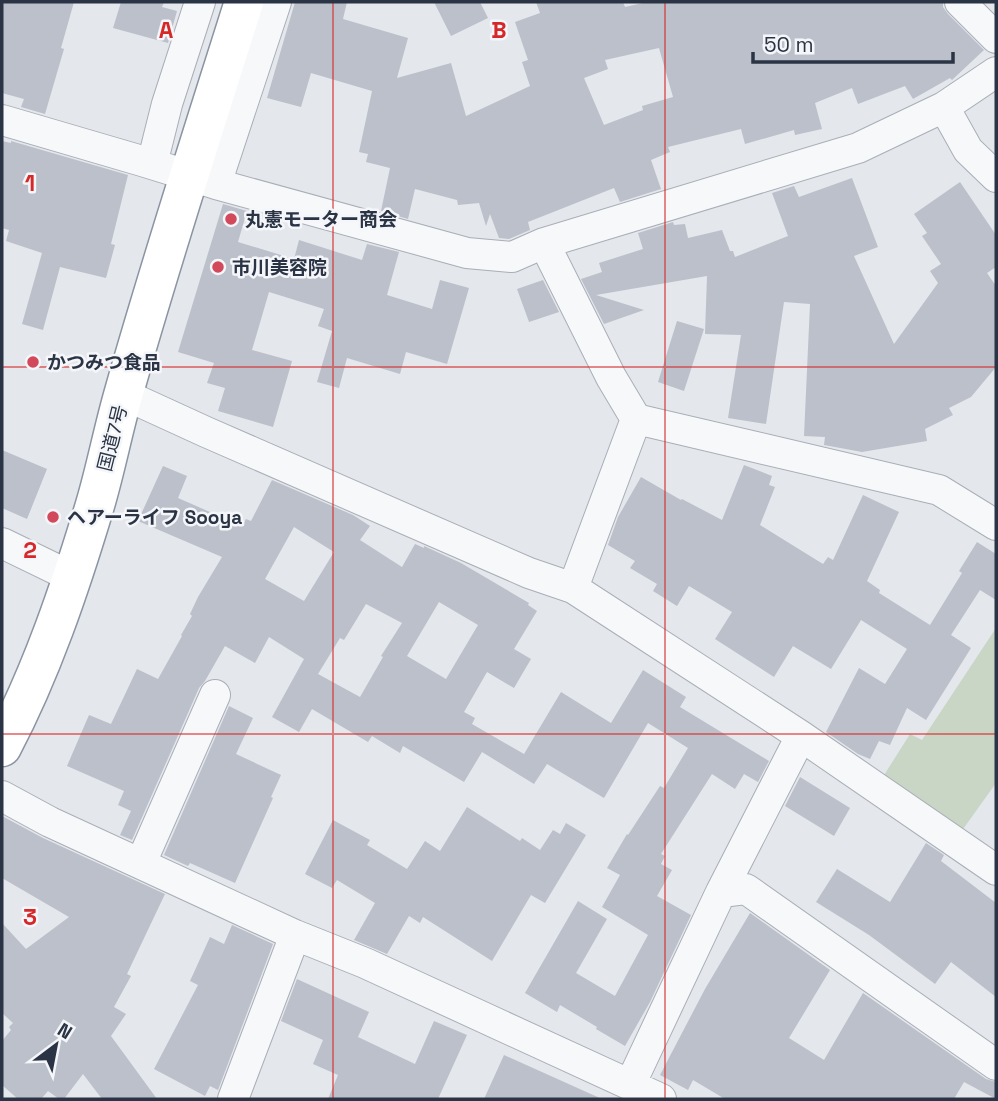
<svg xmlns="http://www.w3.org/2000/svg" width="998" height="1101" font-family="'Space Grotesk','Noto Sans JP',sans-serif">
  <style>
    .green { fill: #c9d6c5 }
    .building { fill: #bbc0ca; fill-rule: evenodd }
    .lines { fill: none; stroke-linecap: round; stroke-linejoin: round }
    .minor-casing { stroke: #a9aeb7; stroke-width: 32 }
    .trunk-casing { stroke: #8b94a3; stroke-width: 41 }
    .minor { stroke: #f7f8fa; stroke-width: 30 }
    .trunk { stroke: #fff; stroke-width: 38 }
    .grid { fill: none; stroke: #d62828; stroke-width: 2; stroke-opacity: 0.55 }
    .poi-dot { fill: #d1495b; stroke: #f4f6f9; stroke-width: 2.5 }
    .labels { text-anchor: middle; stroke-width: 5; stroke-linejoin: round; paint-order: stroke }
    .poi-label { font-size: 19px; font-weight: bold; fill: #2b3445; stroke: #f4f6f9; text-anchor: start }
    .street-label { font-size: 19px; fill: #2b3445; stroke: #f4f6f9 }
    .grid-label { font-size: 23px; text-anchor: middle; font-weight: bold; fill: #d62828; stroke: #f4f6f9; stroke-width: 5; stroke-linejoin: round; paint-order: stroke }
  </style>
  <rect width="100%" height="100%" fill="#e4e7ec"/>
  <path class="green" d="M996 628V783L961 832 881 780 910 734 922 740Z"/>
  <path class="building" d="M2 2H74L61 48 64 49 45 114 21 107 24 99 2 93Z
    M121 2H164L162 7 177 11 168 43 113 28Z
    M295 2H347L343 19 408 38 397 78 451 63 466 116 530 86 522 62 528 60 515 22 540 13 536 2H623L625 7 647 2H943V7L948 14 984 50 952 80 950 78 913 99 905 86 858 104 852 88 815 103 822 129 795 135 794 130 745 144 741 129 668 147 670 152 651 160 661 189 620 202 614 188 528 222 530 230 509 239 499 238 490 214 486 226 479 203 458 205 457 200 415 189 408 219 381 211 390 168 366 162 368 154 359 152 372 91 311 73 301 107 267 98ZM659 48 673 97 642 106 643 110 604 125 584 78 608 69 605 60Z
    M434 2H480L488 18 451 36Z
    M2 141 11 143V141L128 175 111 244 115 245 106 278 60 267 43 330 22 324 42 253 6 241 9 230 2 228Z
    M852 178 878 247 854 256 894 344 938 283 930 271 941 264 922 236 927 233 914 214 960 182 996 235V267L987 273 996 286V367L971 397 949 408 953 415 925 429 927 441 862 452 824 445 825 437 804 436 810 304 784 302 766 424 728 418 741 335 705 334 707 276 596 295 644 310 604 324 581 279 602 272 599 263 643 249 638 233 673 222 674 225 685 224 688 238 722 230 730 251H733L735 257 788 236 772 193 794 186 799 197Z
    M223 204 247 211 238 242 294 259 299 240 362 260 367 244 399 252 387 295 432 309 440 280 469 288 447 364 406 352 400 374 347 358 339 388 317 382 332 331 318 326 324 309 269 292 252 350 292 361 273 427 218 411 225 388 207 383 214 363 178 352Z
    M543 280 559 312 529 322 517 289Z
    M677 321 704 329 684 391 658 382Z
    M2 450 47 469 27 519 2 508Z
    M744 465 772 476 769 485 775 487 760 525 823 564 828 557 833 560 863 495 899 512 867 581 880 590 879 593 930 625 962 573 959 571 977 542 996 554V600L980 590 951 635 971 648 926 720 907 708 890 745 879 741 870 759 858 754 826 732 859 668 885 684 907 649 861 620 831 669 793 646 774 677 715 639 732 612 689 586 677 606 653 591 657 584 630 568 635 561 608 545 618 517 641 477 681 500 682 499 722 520Z
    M163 466 187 476 178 498 242 526 246 519 251 521 272 480 353 515 370 526 360 540 402 567 415 544 424 548V546L461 563 529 603 528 605 537 611 514 649 531 659 514 688 487 672 464 712 475 718 472 724 524 754 561 692 611 723 643 670 686 697 680 707 769 761 758 782 744 774 735 789 712 774 661 854 665 856 661 864 672 870 657 896 691 915 650 1002 625 1046 596 1029 597 1027 560 1005 557 1012 525 993 578 901 607 919 576 973 615 996 648 935 602 907 620 875 607 868 627 834 628 835 660 786 664 788 688 748 648 723 604 798 547 764 534 784 482 752 464 782 403 746 400 753 372 736 368 742 312 709 299 732 272 717 304 659 269 637 255 663 225 646 205 681 199 688 132 840 120 835 131 811 118 805 124 791 67 766 89 715 111 724 137 669 158 679 182 636 181 635 192 616 190 614 198 597 222 557 138 521ZM294 527 334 552 304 601 265 579ZM439 602 478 625 446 679 407 656ZM366 604 402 623 381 656 383 657 360 697 318 674 340 638 344 640Z
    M229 706 253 718 236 754 281 775 271 797 273 798 235 883 190 863 188 866 164 855Z
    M800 777 850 808 834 836 785 806Z
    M467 807 520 841 522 838 540 850 553 830 560 834 566 823 586 835 545 903 531 895 492 961 423 917 420 923 409 916 387 954 354 940 375 903 337 880 332 888 305 874 333 820 370 840 367 845 407 869 425 841 440 851Z
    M2 816 43 838 165 894 127 974 131 976 114 1007 126 1014 111 1036 157 1099H102L83 1074 64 1099H59L48 1091 41 1099H18L2 1085V1041L11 1030 9 1027 13 1023 2 1013V923L26 949 69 917 2 878Z
    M926 843 944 855 941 861 996 903V997L951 962 935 984 869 935 816 902 837 869 890 902Z
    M750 913 830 970 789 1038 824 1060 863 993 986 1079 996 1082V1099L964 1082 954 1099H725L693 1080 688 1090 660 1075 705 989Z
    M232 925 273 944 218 1090 210 1086 205 1096 154 1069 198 985 190 981 210 937 224 944Z
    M297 979 369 1012 358 1037 415 1064 434 1021 467 1035 438 1099H328L338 1075 313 1064 323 1040 281 1021Z
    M504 1055 602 1099H484Z"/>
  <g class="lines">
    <g class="minor-casing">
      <path id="minor" d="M960 2 996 38
        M944 107 968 150 996 177
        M2 120 142 161 216 184 467 253 512 257 544 243 858 148 944 107 996 72
        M152 164 167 104 200 2
        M216 184 276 2
        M544 243 611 377 636 419
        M123 394 206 432 529 573 573 588 801 736 996 870
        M2 543 72 577
        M573 588 636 419 939 490 996 525
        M2 796 50 822 295 935 365 963 661 1099
        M141 863 215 695
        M721 892 801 736
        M630 1085 721 892 746 889 996 1065
        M233 1099 295 935"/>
    </g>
    <g class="trunk-casing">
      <path id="trunk" d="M2 747C42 671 70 588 95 505 106 468 113 430 124 392 161 261 203 132 244 2"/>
    </g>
    <use href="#minor" class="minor"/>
    <use href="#trunk" class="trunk"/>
  </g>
  <path class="grid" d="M333 2V1099M665 2V1099M2 367H996M2 734H996"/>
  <g class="poi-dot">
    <circle cx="231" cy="219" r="7"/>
    <circle cx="218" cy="267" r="7"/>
    <circle cx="33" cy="362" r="7"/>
    <circle cx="53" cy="517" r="7"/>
  </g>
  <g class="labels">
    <g class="poi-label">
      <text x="245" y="226">丸憲モーター商会</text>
      <text x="232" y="274">市川美容院</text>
      <text x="47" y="369">かつみつ食品</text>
      <text x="67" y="524">ヘアーライフ Sooya</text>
    </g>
    <g class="street-label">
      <text transform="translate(112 438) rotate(-76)" y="7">国道7号</text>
    </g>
  </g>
  <g class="grid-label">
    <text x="166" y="38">A</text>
    <text x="499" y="38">B</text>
    <text x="30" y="191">1</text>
    <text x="30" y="558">2</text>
    <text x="30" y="925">3</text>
  </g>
  <rect width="998" height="1101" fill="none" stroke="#2b3445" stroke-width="7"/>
  <g transform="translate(56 1045) rotate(32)" stroke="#f4f6f9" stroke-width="5" paint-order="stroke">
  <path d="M0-5L12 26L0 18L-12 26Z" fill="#2b3445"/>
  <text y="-10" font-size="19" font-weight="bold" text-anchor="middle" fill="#2b3445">N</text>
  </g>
  <path d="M753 52v10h200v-10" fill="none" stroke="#2b3445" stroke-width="3.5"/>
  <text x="764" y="52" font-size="21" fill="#2b3445" stroke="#f4f6f9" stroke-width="5" paint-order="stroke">50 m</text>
</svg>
